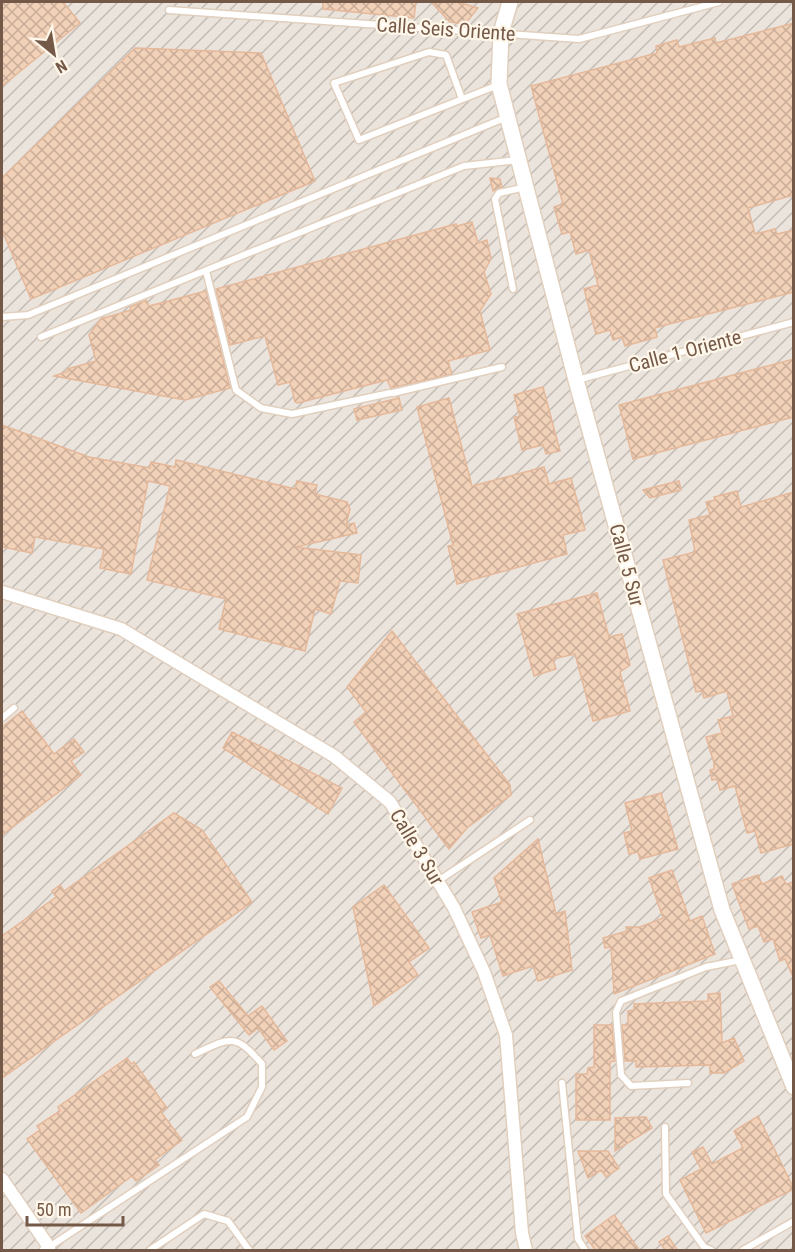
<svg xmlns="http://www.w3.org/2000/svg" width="795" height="1252" font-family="'Roboto Condensed',sans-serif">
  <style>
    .industrial { fill: url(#industrial-furrows) }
    .building { fill: url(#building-cross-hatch); stroke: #e5b89a; stroke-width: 1.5 }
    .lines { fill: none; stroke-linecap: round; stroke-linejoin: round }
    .service-casing { stroke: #e1cfbe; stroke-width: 9 }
    .minor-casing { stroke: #e1cfbe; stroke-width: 15 }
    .tertiary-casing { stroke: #e1cfbe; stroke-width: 18 }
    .service { stroke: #fff; stroke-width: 6 }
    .minor { stroke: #fff; stroke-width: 12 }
    .tertiary { stroke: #fff; stroke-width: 15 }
    .labels { text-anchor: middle; stroke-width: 4.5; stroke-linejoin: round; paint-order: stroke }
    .street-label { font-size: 20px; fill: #755948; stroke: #fff7e9 }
  </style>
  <defs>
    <pattern id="industrial-furrows" width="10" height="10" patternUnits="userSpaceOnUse" patternTransform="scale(1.5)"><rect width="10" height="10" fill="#ebe4dd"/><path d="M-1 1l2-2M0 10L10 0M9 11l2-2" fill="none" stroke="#c3bcb5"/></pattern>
    <pattern id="building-cross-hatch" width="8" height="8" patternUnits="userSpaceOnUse" patternTransform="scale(1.5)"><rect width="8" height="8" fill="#f2d1b9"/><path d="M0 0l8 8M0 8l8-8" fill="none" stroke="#c9ad98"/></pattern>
  </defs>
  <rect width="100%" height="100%" fill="#fdf3e2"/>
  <path class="industrial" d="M2 2H793V1250H2Z"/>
  <path class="building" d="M2 2H63L80 23 2 86Z
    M323 2H416L414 18 323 9Z
    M431 2H458L478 8 465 24 450 22Z
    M794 23V195L748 208 755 234 775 229 777 234 794 230V292L669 324 655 328 657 337 625 346 622 337 613 340 610 330 596 334 584 289 598 285 589 250 576 254 570 232 562 234 554 207 563 204 531 86 657 53 656 46 677 40 679 47 715 38 716 43Z
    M135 48 261 53 315 181 31 299 2 230V178Z
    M490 178 500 179 502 187 493 191Z
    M472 222 478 243 487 240 491 259 484 272 491 294 480 311 490 350 448 361 452 374 391 388 387 380 298 403 295 402 290 382 278 385 265 336 230 345 216 289 456 224 457 226Z
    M206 291 230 388 185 400 54 376 68 371 67 369 96 361 89 335 101 319 131 310 130 307 146 300 149 306Z
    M794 359V417L633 459 619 405Z
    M543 387 560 451 546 454 543 445 522 450 514 417 520 416 514 395Z
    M399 398 402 410 357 420 354 409Z
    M449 398 472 486 544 467 549 484 571 478 585 530 563 535 567 554 457 584 448 546 453 545 417 407Z
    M2 425 89 457 150 468 151 462 175 467 176 460 295 489 297 481 317 485 315 494 347 502 350 509 346 525 354 523 357 533 296 547 361 555 358 583 340 581 331 614 315 609 305 651 219 629 226 599 147 580 170 486 148 481 131 574 100 568 104 549 35 537 32 553 2 547Z
    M679 481 681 490 650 498 643 490Z
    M737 491 741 507 794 492V844L761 853 755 831 747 833 735 786 720 790 717 779 712 780 710 770 714 769V763L706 737 722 733 718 720 733 716 727 691 704 698 702 691 696 692 663 560 695 552 689 520 710 515 706 502 715 500 714 497Z
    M597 593 609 637 622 634 630 665 620 672 630 711 593 721 575 654 553 659 556 669 534 676 517 614Z
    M392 631 510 785 511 795 467 828 449 849 354 722 366 712 347 687Z
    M22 711 54 754 74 739 84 752 71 761 81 775 2 835V727Z
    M232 732 342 788 328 814 223 748Z
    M661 793 678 849 640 859 638 852 629 854 624 833 632 831 625 803Z
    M174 813 202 830 252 902 2 1078V936L56 897 52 891 60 885 64 891Z
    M538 839 556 914 565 911 572 970 538 981 533 966 503 976 490 935 481 938 472 912 502 902 494 878Z
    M672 870 690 921 702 916 715 954 614 994 611 947 605 948 603 938 627 931 626 927H640L663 918 649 878Z
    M758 875 762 884 782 876 786 884 794 882V979L785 959 780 961 773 939 764 942 758 926 749 929 732 884Z
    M384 885 429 948 409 962 418 975 374 1006 353 907Z
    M219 981 248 1016 262 1006 287 1041 274 1050 258 1028 249 1035 210 987Z
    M720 993 722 1043 734 1038 744 1061 724 1073H710V1065L636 1067V1061H625L622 1025H628V1011L634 1010V1004L708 1001V994Z
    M594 1025H612L615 1061 610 1062V1120H576V1074H587L588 1068 594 1067Z
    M127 1058 131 1064 134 1062 167 1108 161 1112 182 1140 155 1160 159 1165 136 1181 132 1176 81 1213 27 1139 40 1130 37 1126 60 1111 58 1107Z
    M758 1116 794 1189 706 1233 680 1180 701 1169 692 1152 703 1147 712 1164 743 1148 734 1131Z
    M646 1117 652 1128 615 1151V1118Z
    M578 1151H608L619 1168 606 1177 601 1170 588 1178Z
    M614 1215 640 1251H596L585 1236Z
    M668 1236 678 1251H666L659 1242Z"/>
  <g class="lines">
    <g class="service-casing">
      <path id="service" d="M169 10 579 39 719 2
        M462 99 446 55 429 52 334 83 359 140 498 85
        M206 271 236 390 261 408 292 414 390 393
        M513 289 495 199 499 193 526 187
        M2 317 28 315 507 117
        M41 337 464 166 518 160
        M577 380 794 322
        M393 393 502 367
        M2 718 14 708
        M438 881 530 820
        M562 1083 578 1239 585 1250
        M688 1083 631 1086 621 1075 616 1012 621 1001 706 967 741 960
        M665 1127 666 1194 704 1247 711 1250
        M49 1247 247 1117 262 1087V1064C235 1033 231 1037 195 1054
        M150 1250 204 1214 228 1221 249 1250
        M743 1250 794 1221"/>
    </g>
    <g class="minor-casing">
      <path id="minor" d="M2 592 121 629 334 756 390 802 454 908 484 972 506 1035 522 1233 526 1250
        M2 1179 49 1247 46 1250"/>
    </g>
    <g class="tertiary-casing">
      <path id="tertiary" d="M510 2 501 33 499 84 576 380 722 910 794 1087"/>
    </g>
    <use href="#service" class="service"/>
    <use href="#minor" class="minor"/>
    <use href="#tertiary" class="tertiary"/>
  </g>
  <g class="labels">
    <g class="street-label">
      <text transform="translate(446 29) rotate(4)" y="7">Calle Seis Oriente</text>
      <text transform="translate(685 351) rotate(-15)" y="7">Calle 1 Oriente</text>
      <text transform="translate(627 565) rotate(75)" y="7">Calle 5 Sur</text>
      <text transform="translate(417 847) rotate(59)" y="7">Calle 3 Sur</text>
    </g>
  </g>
  <rect width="795" height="1252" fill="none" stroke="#755948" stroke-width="6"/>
  <g transform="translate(54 54) rotate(150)" stroke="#fff7e9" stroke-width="4.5" paint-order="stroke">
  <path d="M0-4.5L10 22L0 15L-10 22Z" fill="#755948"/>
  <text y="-9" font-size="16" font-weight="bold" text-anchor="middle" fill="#755948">N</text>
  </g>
  <path d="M27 1216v9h96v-9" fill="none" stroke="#755948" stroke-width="3"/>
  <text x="36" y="1216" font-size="18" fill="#755948" stroke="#fff7e9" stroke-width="4.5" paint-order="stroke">50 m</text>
</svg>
